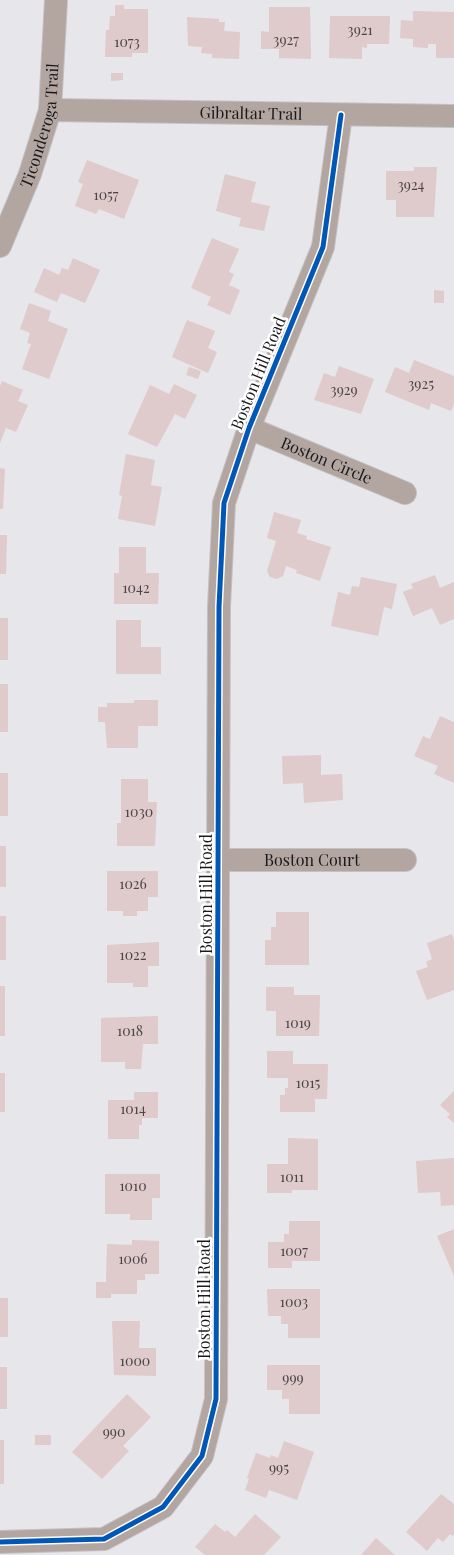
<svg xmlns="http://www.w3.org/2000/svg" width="454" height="1555" font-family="'Playfair Display',serif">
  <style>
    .building { fill: #dfcacc }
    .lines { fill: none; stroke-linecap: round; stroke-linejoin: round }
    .street-casing { stroke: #c2c2c5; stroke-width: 24 }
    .street { stroke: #b3a6a1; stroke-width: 22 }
    .cycleway-casing { stroke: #fff; stroke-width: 8 }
    .cycleway { stroke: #0057b8; stroke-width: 5 }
    .labels { text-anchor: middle; stroke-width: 5; stroke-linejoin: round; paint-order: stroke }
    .number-label { font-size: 14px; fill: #4a4447 }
    .street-label { font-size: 16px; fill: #19181b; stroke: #fff }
  </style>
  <rect width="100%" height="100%" fill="#e6e6eb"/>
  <path class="building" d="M115 5H124V9H148V53H132V57H105L106 30H109L110 16H115Z
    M269 7H310L311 59 279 58V49H261V31L269 32Z
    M413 11 454 12V58H436V44H428V48L413 47V39L400 38 401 20 413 21Z
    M330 16H390L389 44H367V48L362 47V59L329 58Z
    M187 17 219 19V22H225L224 31 240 32 239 59 212 58V54L201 53 202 47 188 46Z
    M111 73H123V80L111 81Z
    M87 160 139 180 124 219 99 209 96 214 75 206 83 184 78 182Z
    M414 167H437L434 217H396V200H386V171H414Z
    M225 174 256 182 251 202 270 206 264 231 239 226 241 218 216 211Z
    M212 238 239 249 229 272 234 274 229 285 240 290 230 315 207 305 211 297 191 288Z
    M73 258 100 270 85 303 61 293 57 302 34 292 44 268 59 275 62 268 68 270Z
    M434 290 444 291V303H434Z
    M29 303 51 311 48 321 68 329 49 379 22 369 31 344 27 343 30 333 20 329Z
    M187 320 215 331 208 348 217 352 208 373 172 357Z
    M414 360 454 376V404L451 411 431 403 429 410 385 392 395 367 409 373Z
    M339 366 374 379 361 414 314 400 324 373 335 377Z
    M189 367 201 371 198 379 186 375Z
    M2 381 23 390 18 401 28 405 16 432 6 428 0 443V386Z
    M174 384 197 395 185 419 175 414 157 447 128 434 150 385 169 394Z
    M126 454 155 460 151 485 162 487 155 526 118 519 122 496 119 495Z
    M0 468 5 469 3 509H0Z
    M274 512 301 520 297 533 307 536 306 539 331 547 320 581 296 573 297 570 286 566 283 576 277 579 270 577 267 571 276 541 267 538Z
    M0 535H7L6 574H0Z
    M119 547H146V573H159L158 604H114V573H119Z
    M435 575 440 588 454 582V619L440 625 432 608 413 616 403 592 413 588 411 584Z
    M361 577 397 584 392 609 384 607 378 636 331 626 338 592 350 595 352 586 359 587Z
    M0 618H8V660H0Z
    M116 620H141V647H161V674H116Z
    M0 684H8V732H0Z
    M134 700H158V726H138V748H107L105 722H98V707H107V703H134Z
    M440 716 454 722V783L434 774 438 766 414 756 423 736 430 739Z
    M321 755V775L342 774 343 800 304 803 303 783 283 784 282 756Z
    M0 773H8V816H0Z
    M121 779H148V802H157L155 846H117V823H121Z
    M0 846H6V887H0Z
    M107 871H158V897H148V911H137V916H123V911H107Z
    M276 912H309V965H265V940H271V927H276Z
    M0 916H6V960H0Z
    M452 934 454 941V990L427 1000 416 971 428 967 426 962 432 959 427 943Z
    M159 942V966H148V987H133V983H107V945Z
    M0 986H5V1036H0Z
    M266 987H294V995H320L319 1036H276V1011H266Z
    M158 1016V1044H143L141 1069H125V1062H101V1018Z
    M267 1051H293V1064H328L327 1099H315V1112H280V1095H285V1088H288V1078H267Z
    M0 1073H5V1112H0Z
    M454 1091V1123L447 1117 450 1114 440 1105Z
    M134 1092H158V1118H142V1125H139V1139H108V1100H134Z
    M288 1138 318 1139V1190H292V1193H267V1164H288Z
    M454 1158V1205L441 1206 440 1192 418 1193 416 1161Z
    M105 1174H160V1198H152V1220H130V1214H105Z
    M289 1221H320V1261H292V1268H268V1242H284V1234H289Z
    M454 1229V1276L437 1236Z
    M132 1240 159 1241V1274H145V1280H137V1294H111V1298H96V1282H106L107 1244 132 1245Z
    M267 1289H320V1338H288V1324H281V1316H268Z
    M0 1298H8V1337H0Z
    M112 1321H140L139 1348H156V1376L114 1375Z
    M267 1365H320V1414H289V1399H282V1390H267Z
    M0 1367H7V1409H0Z
    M127 1394 151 1417 123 1446 129 1451 102 1479 72 1452Z
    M35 1435H51V1445H35Z
    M0 1440H4V1484H0Z
    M284 1441 314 1452 297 1500 269 1490 266 1498 245 1490 249 1479 247 1478 256 1453 270 1458 271 1455 278 1458Z
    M441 1494 454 1504V1534L452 1536 450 1534 443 1542 438 1538 427 1551 406 1532Z
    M255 1514 281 1537 264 1555H205L195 1547 215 1524 225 1532 227 1530 235 1537Z
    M376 1538 395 1555H361Z"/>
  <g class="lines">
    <g class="street-casing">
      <g id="street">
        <path id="s1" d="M50 110 454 116"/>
        <path id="s2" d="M0 246 30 174 50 110 56 0"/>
        <path id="s3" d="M249 428 405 493"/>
        <path id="s4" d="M218 860H405"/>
        <path d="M0 1542 104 1539 163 1507 202 1456 216 1399 219 607 224 503 249 428 323 247 341 115"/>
      </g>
    </g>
    <use href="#street" class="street"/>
    <g class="cycleway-casing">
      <path id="cycleway" d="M0 1542 104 1539 163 1507 202 1456 216 1399 219 607 224 503 249 428 323 247 341 115"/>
    </g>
    <use href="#cycleway" class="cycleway"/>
  </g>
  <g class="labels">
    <g class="number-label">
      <text x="360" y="35">3921</text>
      <text x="286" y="45">3927</text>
      <text x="127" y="47">1073</text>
      <text x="411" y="190">3924</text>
      <text x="106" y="200">1057</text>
      <text x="421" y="389">3925</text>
      <text x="344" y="395">3929</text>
      <text x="136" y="593">1042</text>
      <text x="139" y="817">1030</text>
      <text x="133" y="889">1026</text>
      <text x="133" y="960">1022</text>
      <text x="298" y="1028">1019</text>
      <text x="130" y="1036">1018</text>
      <text x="308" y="1088">1015</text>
      <text x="133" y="1114">1014</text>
      <text x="292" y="1182">1011</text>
      <text x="133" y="1191">1010</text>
      <text x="294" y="1256">1007</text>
      <text x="133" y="1264">1006</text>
      <text x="294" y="1307">1003</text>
      <text x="135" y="1366">1000</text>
      <text x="293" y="1383">999</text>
      <text x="114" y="1437">990</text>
      <text x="279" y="1473">995</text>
    </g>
    <g class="street-label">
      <text dy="6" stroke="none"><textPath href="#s1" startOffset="201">Gibraltar Trail</textPath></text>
      <text dy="6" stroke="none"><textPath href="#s2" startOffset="128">Ticonderoga Trail</textPath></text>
      <text transform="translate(258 373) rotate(-68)" y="6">Boston Hill Road</text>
      <text dy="6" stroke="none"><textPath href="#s3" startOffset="84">Boston Circle</textPath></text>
      <text dy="6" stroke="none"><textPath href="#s4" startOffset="94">Boston Court</textPath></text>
      <text transform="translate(206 894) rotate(-90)" y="6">Boston Hill Road</text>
      <text transform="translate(204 1299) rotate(-90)" y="6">Boston Hill Road</text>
    </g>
  </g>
</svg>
